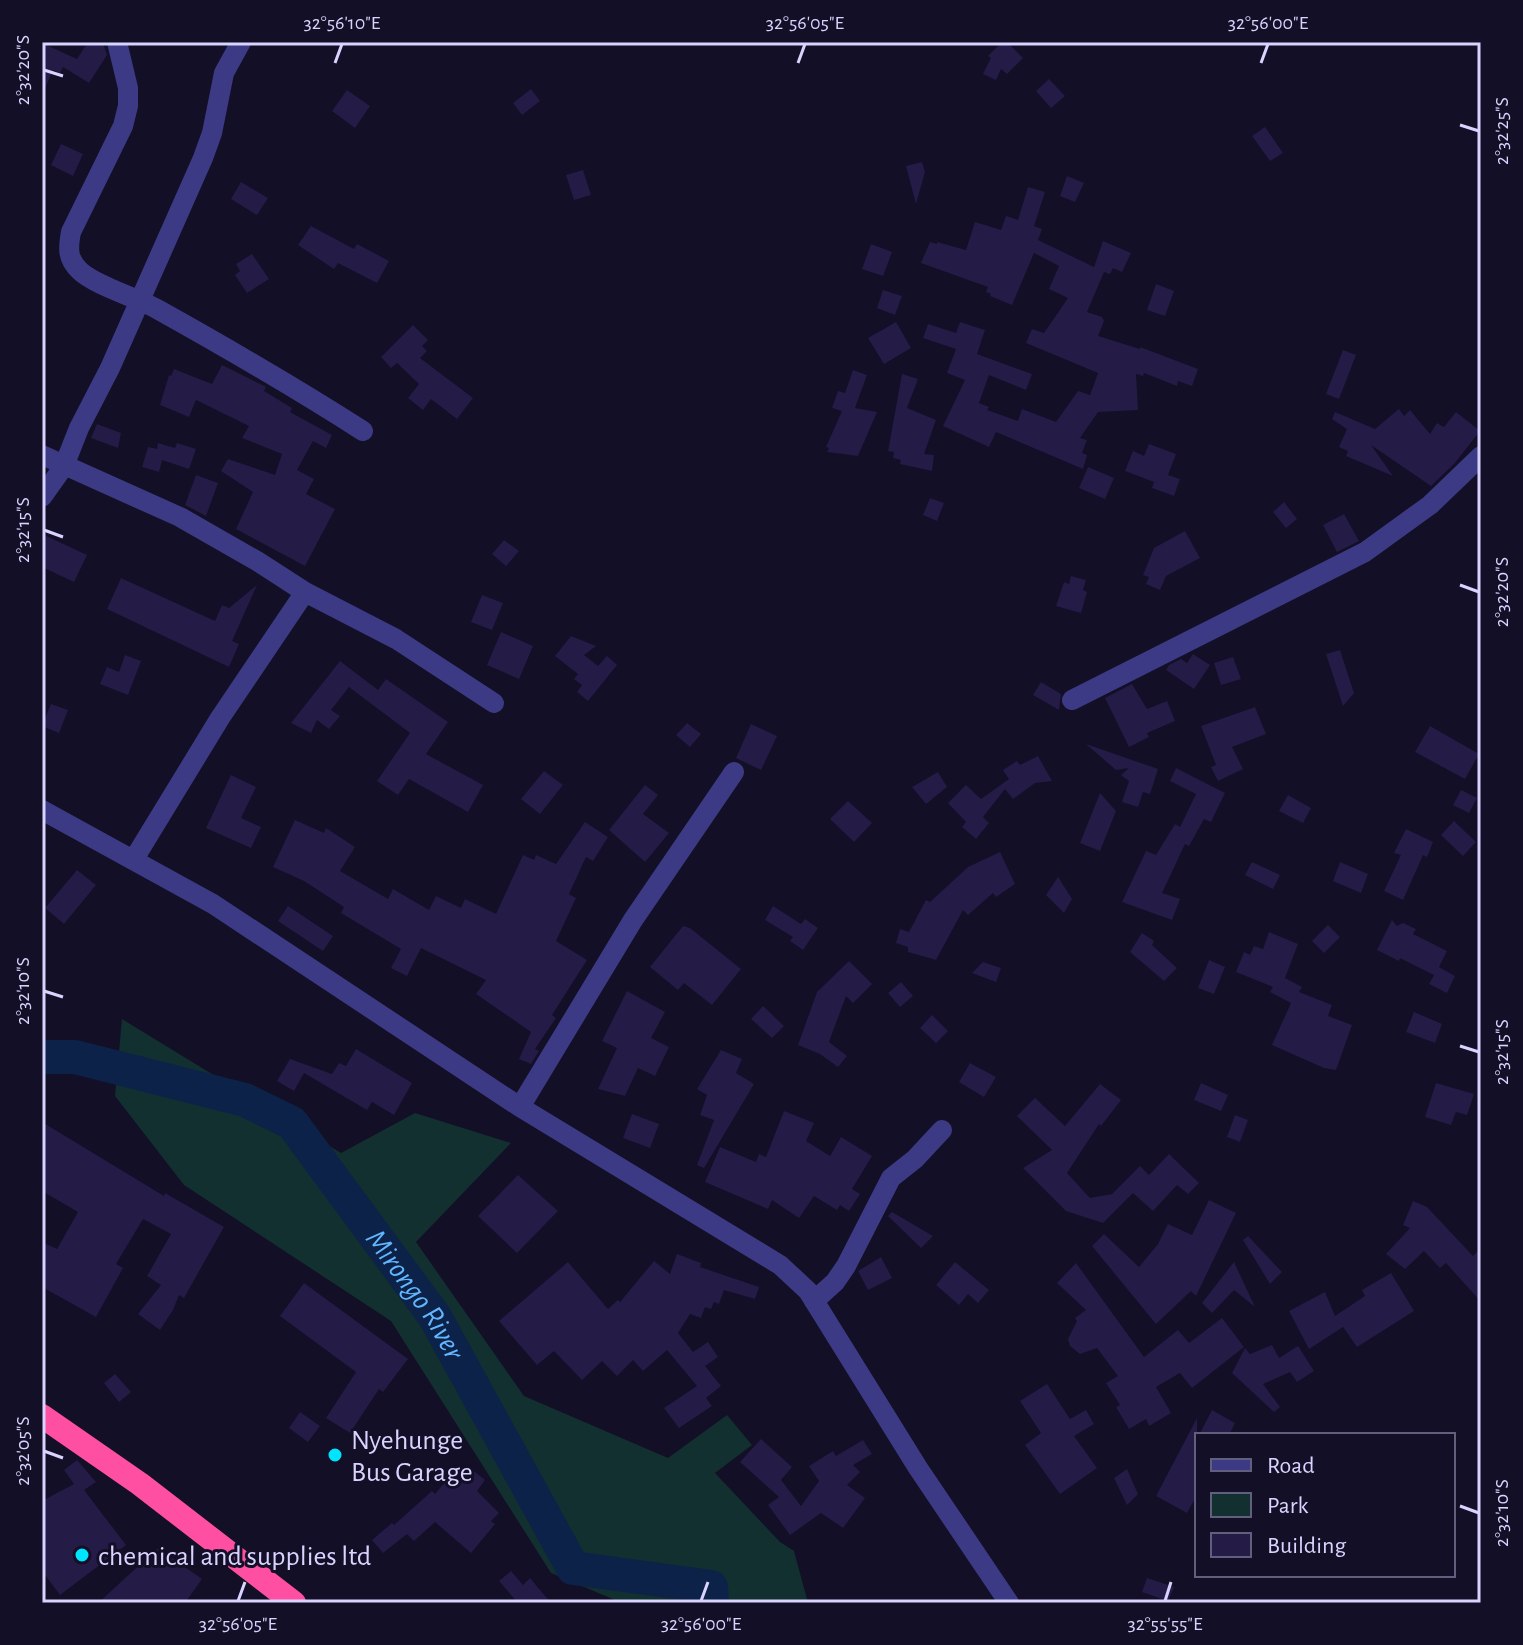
<svg xmlns="http://www.w3.org/2000/svg" width="1523" height="1645" font-family="'Alegreya Sans',sans-serif">
  <style>
    .green { fill: #12302f }
    .lines { fill: none; stroke-linecap: round; stroke-linejoin: round }
    .river { stroke: #0c2248; stroke-width: 34 }
    .building { fill: #241b47 }
    .minor { stroke: #3d3a85; stroke-width: 20 }
    .highway { stroke: #ff4fa3; stroke-width: 24 }
    .ticks { fill: none; stroke: #d9d4ff; stroke-width: 3 }
    .poi-dot { fill: #00e5ff; stroke: #130f26; stroke-width: 3 }
    .labels { text-anchor: middle; stroke-width: 6; stroke-linejoin: round; paint-order: stroke }
    .poi-label { font-size: 28px; fill: #d9d4ff; stroke: #130f26; text-anchor: start }
    .water-label { font-size: 30px; font-style: italic; fill: #62b6ff; stroke: #130f26 }
    .neatline { fill: none; stroke: #d9d4ff; stroke-width: 3 }
    .ticks-label { font-size: 20px; text-anchor: middle; fill: #d9d4ff }
  </style>
  <rect width="100%" height="100%" fill="#130f26"/>
  <path class="green" d="M122 1019 341 1153 415 1113 511 1143 416 1242 524 1396 668 1458 727 1415 752 1445 715 1473 780 1542 794 1551 808 1603H622L551 1573 391 1321 184 1185 115 1096Z"/>
  <g class="lines">
    <path class="river" id="s1" d="M42 1057H75L245 1100 292 1123 435 1317 573 1568 711 1587 712 1603"/>
  </g>
  <path class="building" d="M88 42H99L104 46 107 55 89 83 63 67 60 73 53 70 42 95V43L77 59Z
    M1002 42H1007L1023 58 1007 74 1001 69 996 80 983 74 991 58 988 56Z
    M1049 79 1065 96 1051 108 1036 91Z
    M531 89 540 101 522 115 513 103Z
    M347 90 370 106 355 128 332 111Z
    M1265 127 1283 153 1270 161 1252 136Z
    M61 144 83 154 73 176 51 165Z
    M922 162 925 172 916 204 906 166Z
    M583 170 591 195 574 200 566 175Z
    M1067 176 1084 183 1075 202 1060 196Z
    M241 182 268 198 257 215 231 199Z
    M1028 187 1045 192 1034 226 1042 229 1038 240 1094 267 1103 241 1131 253 1122 272 1113 268 1110 274 1104 272 1087 312 1102 317 1104 321 1098 336 1140 349V347L1198 369 1192 386 1178 381 1177 386 1144 373 1143 376 1136 374 1138 410 1098 412 1080 438 1087 440 1082 453 1087 455 1083 469 996 432 989 447 943 426 965 380 947 373 956 349 923 338 928 324 956 333 960 322 985 330 977 354 1032 374 1026 390 989 375 979 403 989 407 987 410 1018 421 1022 409 1056 422 1078 391 1090 395 1098 373 1026 343 1032 329 1044 333 1068 298 1049 289 1059 266 1034 253 1012 305 990 296 991 294 986 292 988 287 921 263 930 242 937 244V242L966 250 975 222 1001 230 1006 216 1018 220Z
    M311 226 354 249 357 244 389 261 377 283 338 263 334 269 298 245Z
    M871 244 892 252 883 276 862 269Z
    M252 254 269 279 247 293 235 275 240 271 236 264Z
    M1156 284 1174 291 1165 316 1147 310Z
    M883 290 902 296 895 315 877 308Z
    M896 322 911 348 884 364 868 338Z
    M413 325 428 340 422 346 427 351 420 358 473 398 457 419 431 399 423 410 408 398 419 384 397 363 391 368 381 357Z
    M1343 350 1356 355 1339 399 1326 394Z
    M222 365 266 387 264 391 292 408 290 412 332 435 326 448 313 441 297 470 314 479 306 494 335 509 305 566 236 529 253 492 221 471 228 459 275 475 282 454 242 438 249 426 196 400 189 417 160 405 169 375 171 376 174 369 212 384Z
    M853 370 867 375 855 408 877 412 858 456 827 452 829 448 826 447 842 411 832 408 838 391 845 393Z
    M902 374 918 379 907 408 936 420 924 454 934 455 932 471 900 464 901 460 893 458 894 452 888 451Z
    M1399 409 1404 416 1410 410 1430 434 1437 423 1444 427 1456 412 1480 431 1454 464 1431 486 1371 445 1393 476 1346 456 1348 451 1339 447 1347 429 1332 419 1335 412 1375 429Z
    M97 424 121 433 118 448 91 438Z
    M158 443 175 448 177 443 196 449 189 469 162 460 159 472 142 467 148 447 157 449Z
    M1149 444 1176 454 1168 475 1180 479 1174 496 1152 488 1154 482 1125 471 1133 451 1144 456Z
    M1088 467 1114 478 1105 499 1079 488Z
    M196 475 218 483 206 516 185 505Z
    M930 498 944 503 937 521 923 515Z
    M1284 502 1297 519 1286 528 1273 512Z
    M1344 514 1359 541 1337 552 1323 525Z
    M1185 531 1200 558 1166 576 1160 590 1146 584 1149 577 1143 575 1154 548Z
    M42 534 87 555 74 582 42 567Z
    M504 540 519 551 506 566 492 554Z
    M1071 576 1086 580 1083 590 1087 592 1081 613 1056 606 1064 582 1069 584Z
    M121 578 215 621 222 605 229 608 257 585 232 641 239 644 229 667 107 609Z
    M482 595 503 603 492 630 471 622Z
    M501 632 533 646 519 679 487 665Z
    M571 636 596 646 584 655 598 666 607 656 617 665 588 701 577 692 582 685 574 679 578 674 555 656Z
    M1340 650 1354 693 1343 706 1326 654Z
    M1193 654 1210 665 1194 689 1166 670 1169 665 1181 659 1187 663Z
    M125 655 141 661 128 695 100 684 107 667 119 672Z
    M1233 657 1241 679 1221 685 1214 663Z
    M340 661 378 690 386 679 448 722 426 754 483 785 468 812 409 779 398 795 377 781 410 733 349 687 331 710 340 716 329 729 317 720 311 733 291 723Z
    M1041 682 1061 694 1059 710 1033 695Z
    M1132 684 1147 709 1167 701 1175 721 1147 733 1149 737 1129 747 1105 698Z
    M51 704 68 710 59 733 42 726Z
    M1255 707 1266 734 1232 747 1243 769 1218 781 1211 767 1216 765 1201 726Z
    M687 723 701 734 690 747 676 735Z
    M751 724 777 736 761 770 736 758Z
    M1430 726 1479 754 1465 779 1415 752Z
    M1086 744 1158 769 1150 794 1143 792 1138 807 1122 802 1129 781 1121 775 1129 768 1116 770Z
    M1038 756 1052 781 1035 783 1013 799 1005 789 983 817 989 823 976 839 962 827 966 822 948 803 966 785 981 799 1009 779 1003 770 1017 761 1020 765Z
    M1176 768 1225 793 1211 822 1204 819 1189 846 1185 844 1162 893 1180 899 1172 920 1122 902 1146 851 1156 855 1175 824 1180 827 1196 794 1170 781Z
    M544 771 563 785 540 814 521 799Z
    M938 772 947 787 926 804 912 787Z
    M231 775 256 787 241 818 261 827 251 848 206 828Z
    M645 785 658 795 643 814 669 833 645 862 609 830Z
    M1461 790 1477 798 1469 813 1453 805Z
    M1100 793 1116 811 1100 851 1080 843Z
    M1288 795 1311 808 1303 823 1279 811Z
    M848 801 872 823 854 842 830 819Z
    M295 820 324 833 326 828 355 847 340 871 388 899 393 889 429 910 436 896 461 908 465 899 496 914 523 855 534 860 536 855 556 864 585 822 608 837 593 861 586 857 569 894 576 898 556 941 587 960 552 1015 556 1018 535 1049 539 1051 531 1064 519 1059 531 1032 476 994 486 980 421 948 407 976 391 968 401 949 341 913 344 907 304 881 273 867Z
    M1454 821 1476 842 1463 856 1441 835Z
    M1406 829 1433 842 1427 857 1423 855 1403 900 1384 891 1401 855 1394 853Z
    M1000 852 1015 884 996 897 993 893 968 915 963 910 936 960 908 952V947L896 943 900 929 909 932 926 900 930 902 968 867Z
    M1252 862 1280 875 1273 889 1245 875Z
    M1340 862 1368 874 1361 893 1333 881Z
    M77 870 96 885 64 924 45 908Z
    M1058 877 1072 899 1064 913 1046 895Z
    M288 906 333 936 323 951 278 921Z
    M773 906 801 924 805 919 818 928 803 950 790 941 793 937 765 920Z
    M1392 920 1397 926 1403 923 1416 929 1413 934 1447 951 1439 967 1455 976 1447 993 1429 984 1434 975 1400 958 1399 961 1377 950Z
    M1328 925 1340 937 1324 953 1312 941Z
    M683 926 690 928 741 969 712 1005 684 983 678 990 650 967Z
    M1269 932 1298 944 1285 978 1302 987 1299 992 1332 1005 1328 1016 1352 1025 1336 1070 1324 1068 1272 1045 1291 1003 1270 992 1273 987 1236 972 1244 952 1250 955 1254 946 1263 949Z
    M1142 933 1154 941 1152 945 1177 968 1164 981 1130 952Z
    M1209 960 1225 967 1214 994 1198 988Z
    M849 961 872 984 853 1003 846 996 829 1042 847 1056 838 1067 820 1054 798 1045 817 992Z
    M983 962 1001 968 996 982 972 973Z
    M901 982 913 996 900 1007 888 993Z
    M627 991 665 1012 651 1038 669 1047 655 1076 638 1068 625 1096 598 1089 617 1048 602 1041Z
    M763 1006 784 1026 772 1038 751 1019Z
    M1414 1012 1442 1024 1435 1043 1406 1032Z
    M932 1015 948 1031 936 1043 920 1028Z
    M356 1049 412 1083 394 1115 372 1102 367 1110 304 1073 294 1091 277 1081 290 1059 332 1074 339 1063 346 1066Z
    M721 1050 742 1059 736 1073 754 1084 704 1168 697 1165 714 1120 700 1115 707 1095 697 1089Z
    M970 1063 996 1077 984 1097 959 1082Z
    M1201 1083 1228 1095 1221 1111 1194 1100Z
    M1436 1083 1474 1094 1467 1115 1456 1112 1451 1125 1425 1117Z
    M1100 1084 1121 1100 1101 1126 1099 1124 1067 1173 1090 1198 1112 1194 1140 1166 1149 1175 1169 1154 1199 1183 1188 1194 1177 1185 1153 1211 1133 1193 1103 1223 1066 1211 1023 1168 1052 1150 1017 1116 1035 1098 1065 1126Z
    M784 1111 814 1123 806 1141 830 1156 841 1137 872 1156 852 1189 860 1194 849 1211 840 1205 837 1210 814 1196 799 1218 772 1200 768 1209 705 1182 720 1147 756 1162 759 1154 766 1157Z
    M632 1114 659 1124 650 1148 623 1138Z
    M1235 1115 1248 1120 1240 1142 1227 1137Z
    M42 1122 164 1196 165 1193 224 1227 184 1298 179 1295 173 1310 160 1330 138 1314 161 1285 147 1276 171 1234 143 1219 116 1264 123 1268 96 1317 42 1287V1242L57 1249 78 1212 42 1191Z
    M518 1175 558 1211 517 1253 478 1216Z
    M1209 1200 1236 1213 1196 1296 1191 1291 1156 1324 1092 1246 1104 1234 1139 1267 1158 1244 1168 1224 1192 1235Z
    M1413 1201 1427 1207 1473 1256 1481 1248V1302L1446 1263 1440 1268 1424 1251 1405 1269 1386 1254 1410 1228 1403 1225Z
    M892 1212 933 1236 921 1248 888 1216Z
    M1248 1236 1282 1272 1270 1284 1243 1240Z
    M677 1254 701 1263 700 1267 759 1287 755 1299 724 1290 719 1304 714 1302 711 1309 705 1307 701 1318 690 1314 678 1333 693 1352 708 1342 718 1357 705 1366 721 1386 706 1398 712 1406 679 1428 664 1408 697 1386 667 1350 643 1371 633 1360 617 1376 602 1361 582 1380 554 1351 537 1365 499 1321 568 1262 608 1309 618 1300 620 1302 654 1261 670 1274Z
    M881 1257 892 1278 868 1290 858 1271Z
    M955 1262 989 1290 978 1303 968 1294 959 1305 936 1285Z
    M1234 1262 1255 1307 1234 1290 1212 1313 1202 1303Z
    M1076 1263 1144 1357 1178 1330 1189 1343 1222 1318 1244 1347 1192 1388 1180 1373 1156 1387 1171 1413 1149 1426 1146 1419 1129 1429 1116 1407 1120 1405 1106 1383 1118 1376 1097 1348 1080 1354 1070 1346 1068 1339 1077 1321 1075 1318 1086 1310 1057 1283Z
    M1391 1273 1414 1311 1357 1347 1343 1327 1309 1349 1289 1311 1325 1292 1335 1316 1365 1296 1362 1290Z
    M304 1283 408 1359 383 1392 379 1389 350 1433 326 1418 356 1372 280 1316Z
    M1272 1345 1279 1358 1298 1346 1314 1371 1297 1382 1290 1372 1263 1384 1280 1407 1274 1412 1232 1373 1245 1348 1250 1354Z
    M115 1374 131 1392 119 1402 104 1383Z
    M1047 1384 1070 1419 1086 1410 1094 1424 1074 1436 1097 1468 1060 1494 1025 1445 1041 1433 1020 1401Z
    M1212 1410 1235 1423 1229 1435H1199Z
    M300 1412 320 1426 308 1442 289 1428Z
    M1197 1418V1495L1187 1513 1156 1496Z
    M761 1439 792 1467 781 1480 801 1506 819 1481 809 1466 833 1451 836 1456 863 1440 872 1454 853 1465 860 1472 847 1485 865 1498 843 1528 821 1513 790 1535 768 1505 779 1497 740 1462Z
    M77 1460 96 1482 84 1490 126 1545 60 1595 42 1571V1501L74 1484 64 1470Z
    M470 1468 485 1480 477 1491 499 1513 491 1521 495 1524 471 1553 435 1522 414 1541 407 1534 383 1553 372 1540 392 1523 394 1525 432 1491 435 1494 446 1481 454 1487Z
    M1127 1469 1138 1494 1127 1505 1114 1478Z
    M158 1548 202 1579 185 1603H98Z
    M511 1571 523 1585 530 1578 551 1603H518L499 1581Z
    M1147 1578 1174 1587 1168 1601 1142 1592Z"/>
  <g class="lines">
    <path class="minor" d="M117 42 128 88V106L123 126 71 232C68 248 67 259 80 271 96 286 136 297 157 309 227 348 296 388 363 431
      M42 455 180 517 257 561 305 592 396 639 494 703
      M42 497 64 466 79 428 110 368 203 158 212 133 224 73 241 42
      M1072 700 1365 552 1430 505 1481 456
      M42 810 213 904 520 1107 780 1265 808 1291 918 1468 1009 1603
      M134 859 220 718 305 592
      M520 1107 633 920 734 772
      M814 1301 835 1282 846 1266 891 1178 915 1159 942 1130"/>
    <path class="highway" d="M42 1416 140 1484 294 1603"/>
  </g>
  <path class="ticks" d="M335 63 342 44M798 63 805 44M1261 63 1268 44M44 70 63 76M1460 125 1479 131M44 530 63 537M1460 585 1479 592M44 991 63 997M1460 1046 1479 1052M44 1451 63 1458M1460 1506 1479 1513M238 1601 245 1582M701 1601 708 1582M1165 1601 1171 1582"/>
  <g class="poi-dot">
    <circle cx="335" cy="1455" r="8"/>
    <circle cx="82" cy="1555" r="8"/>
  </g>
  <g class="labels">
    <g class="poi-label">
      <text x="351" y="1449">Nyehunge<tspan x="351" dy="32">Bus Garage</tspan></text>
      <text x="98" y="1565">chemical and supplies ltd</text>
    </g>
    <g class="water-label">
      <text dy="10" stroke="none"><textPath href="#s1" startOffset="472">Mirongo River</textPath></text>
    </g>
  </g>
  <rect width="1523" height="1645" fill="none" stroke="#130f26" stroke-width="88"/>
  <rect x="1195" y="1433" width="260" height="144" fill="#130f26" stroke="#625e7d" stroke-width="2"/>
  <rect x="1211" y="1459" width="40" height="12" fill="#3d3a85" stroke="#625e7d" stroke-width="2"/>
  <text x="1267" y="1473" font-size="24" fill="#d9d4ff">Road</text>
  <rect x="1211" y="1493" width="40" height="24" fill="#12302f" stroke="#625e7d" stroke-width="2"/>
  <text x="1267" y="1513" font-size="24" fill="#d9d4ff">Park</text>
  <rect x="1211" y="1533" width="40" height="24" fill="#241b47" stroke="#625e7d" stroke-width="2"/>
  <text x="1267" y="1553" font-size="24" fill="#d9d4ff">Building</text>
  <rect x="44" y="44" width="1435" height="1557" class="neatline"/>
  <g class="ticks-label">
    <text x="342" y="29">32°56'10"E</text>
    <text x="805" y="29">32°56'05"E</text>
    <text x="1268" y="29">32°56'00"E</text>
    <text transform="translate(22 70) rotate(-90)" y="7">2°32'20"S</text>
    <text transform="translate(1501 131) rotate(-90)" y="7">2°32'25"S</text>
    <text transform="translate(22 530) rotate(-90)" y="7">2°32'15"S</text>
    <text transform="translate(1501 592) rotate(-90)" y="7">2°32'20"S</text>
    <text transform="translate(22 991) rotate(-90)" y="7">2°32'10"S</text>
    <text transform="translate(1501 1052) rotate(-90)" y="7">2°32'15"S</text>
    <text transform="translate(22 1451) rotate(-90)" y="7">2°32'05"S</text>
    <text transform="translate(1501 1513) rotate(-90)" y="7">2°32'10"S</text>
    <text x="238" y="1630">32°56'05"E</text>
    <text x="701" y="1630">32°56'00"E</text>
    <text x="1165" y="1630">32°55'55"E</text>
  </g>
</svg>
